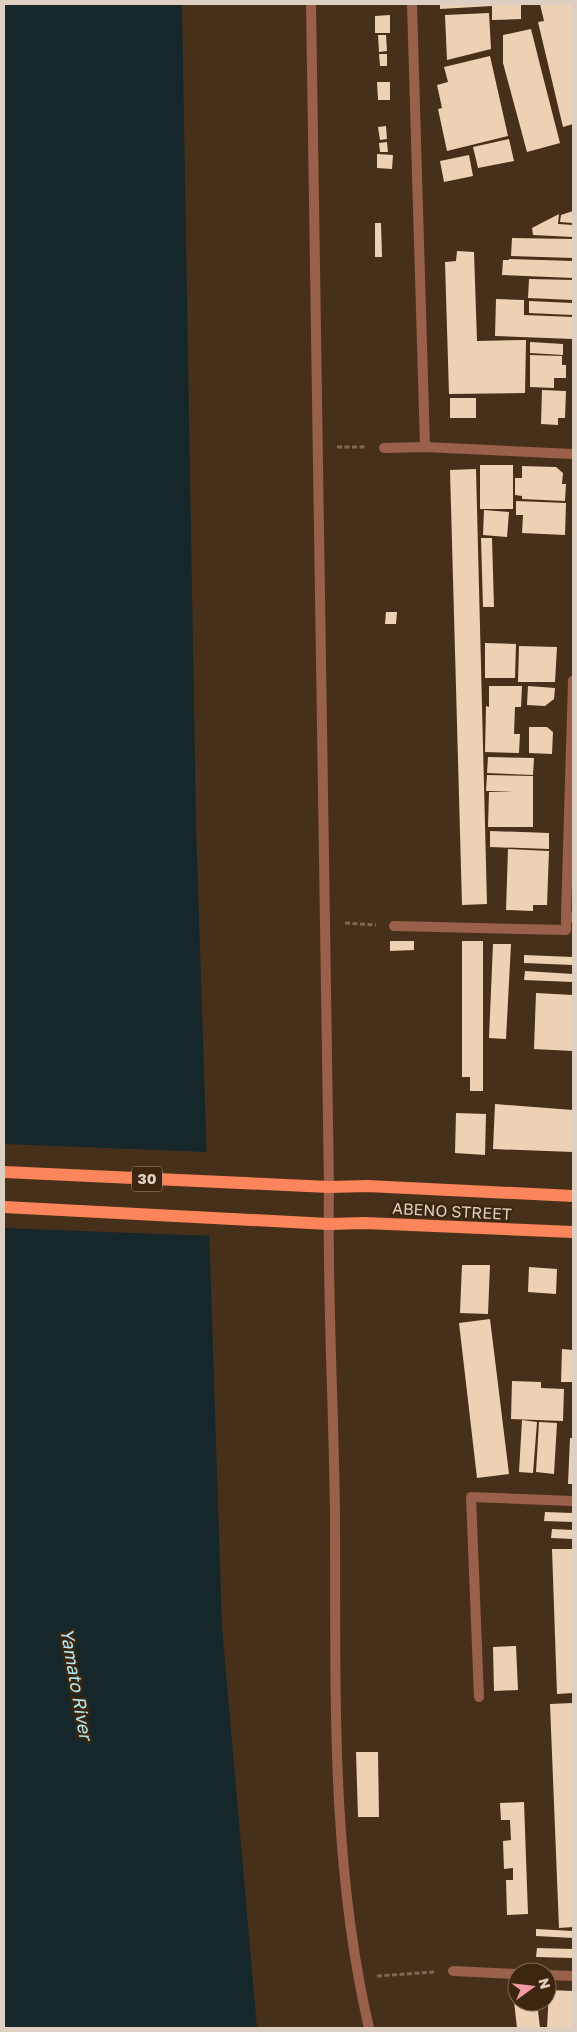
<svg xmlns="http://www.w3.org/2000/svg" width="577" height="2032" font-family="'Golos Text',sans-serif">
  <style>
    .water { fill: #15272b }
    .pier { fill: #473019 }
    .building { fill: #edd1b5 }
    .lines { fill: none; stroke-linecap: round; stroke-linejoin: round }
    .path { stroke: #7c6854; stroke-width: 3; stroke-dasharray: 5 2.5; stroke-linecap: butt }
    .service { stroke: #9a604c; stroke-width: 10 }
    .minor { stroke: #9a604c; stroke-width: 10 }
    .primary { stroke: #fc855b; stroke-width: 12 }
    .labels { text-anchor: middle; stroke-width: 5; stroke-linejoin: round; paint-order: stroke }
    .shield { fill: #3c260e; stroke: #ad9c8b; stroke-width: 1 }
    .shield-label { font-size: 15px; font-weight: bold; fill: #ddcfc1 }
    .street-label { font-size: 16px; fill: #ddcfc1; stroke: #3c260e }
    .water-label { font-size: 18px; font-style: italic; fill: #b0e9f8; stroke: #3c260e }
  </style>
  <rect width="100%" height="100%" fill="#473019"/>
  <path class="water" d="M4 4H182L196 824 222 1627 257 2028H4Z"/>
  <path class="pier" d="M4 1144 209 1152 212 1236 4 1228Z"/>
  <path class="building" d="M440 4H521V19L492 20V6L440 9Z
    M540 4H573V124L563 127 538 22 544 21Z
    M489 13 491 49 447 60 445 15Z
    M390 15V33H375V16Z
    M531 29 540 65 530 67 540 65 560 143 527 152 503 63V35Z
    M378 35H386L387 51 379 52Z
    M379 54H387V66H380Z
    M490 56 508 136 447 151 438 109 442 108 437 85 448 82 444 67Z
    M377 82H390V100H378Z
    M386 126 387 139 380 140 378 127Z
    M509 139 514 161 478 168 473 147Z
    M387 142 388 152H380L379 143Z
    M377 154 393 155 392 169 377 168Z
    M469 155 473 176 444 182 440 161Z
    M573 211V223L560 222 561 215Z
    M559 214 558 224 573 225V237L533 235 532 228Z
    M375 223H381L382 257H375Z
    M512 238 573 239V258L511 256Z
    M457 251 474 252 477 341 526 340 525 393 449 394 445 262 456 261Z
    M509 259 573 261V278L502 275 503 260H509Z
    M529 279 573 280V300L528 298Z
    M496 299 524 300V315L573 317V339L495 336Z
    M529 301 573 303V315L529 313Z
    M530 342 563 344V355L530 353Z
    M530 355 562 356V365H566V378H554V388L530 387Z
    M542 390 566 391 565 418H558V425L541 424Z
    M450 398H476V418H450Z
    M480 465H513V509H480Z
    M522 466 556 467 563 473 562 484H566L565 501 522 499V496L515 495V478H522Z
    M476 469 487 904 462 905 450 470Z
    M516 501 566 503 565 535 522 533 523 515H516Z
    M484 510 509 512 507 537 483 535Z
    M481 538H492L494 607H483Z
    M386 612H397L396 624H385Z
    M485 643 516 644 515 678H485Z
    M519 646 557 647 555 682H518Z
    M489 686H522L521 707H515L514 734H520L519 753 485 752 486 706 489 707Z
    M528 686 555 688 554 699 545 706 527 705Z
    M529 727H547L553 732 552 754 529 753Z
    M488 757 534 758 533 775 487 773Z
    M487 775 533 776V827H488L489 792 514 791H486Z
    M490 831 549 833V849L490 847Z
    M508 849 549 851 547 905H533V911L506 910Z
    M390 941H414V950L390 951Z
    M462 941H483V1091H470V1077H462Z
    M493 944H511L506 1039 489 1038Z
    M524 955 573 957V965L524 963Z
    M525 971 573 974V982L524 980Z
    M536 993 573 995V1051L534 1049Z
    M495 1104 573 1110V1152L493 1149Z
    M456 1113 486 1114 485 1155 455 1153Z
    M462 1265H490L488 1314 460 1313Z
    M529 1267 557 1269 556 1294 528 1292Z
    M490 1319 509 1474 477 1478 459 1323Z
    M562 1349 573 1350V1382H561Z
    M512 1381 541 1382V1388L564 1389 563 1421 511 1419Z
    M522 1420 537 1422 533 1473 519 1472Z
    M539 1422 557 1423 554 1474 536 1472Z
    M570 1438H573V1484H568Z
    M545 1512 573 1513V1522L544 1521Z
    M552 1529 573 1530V1539L551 1538Z
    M552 1549H573V1693L557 1694Z
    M516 1646 518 1690 494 1691 493 1647Z
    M573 1703V1927L559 1928 550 1704Z
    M356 1752H378L379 1817H358Z
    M524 1802 528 1914 507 1915 506 1880H513V1868L504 1869 503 1841 511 1840 510 1820H501L500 1803Z
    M536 1929 573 1931V1938L536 1936Z
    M537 1948 573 1949V1958L536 1957Z
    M549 1990 573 1991V2028H547Z
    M513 1992H517V2002H537L540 2028H517Z"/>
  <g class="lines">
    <path class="path" d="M337 447H366
      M345 923 376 925
      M377 1976 434 1972"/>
    <path class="service" d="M412 4 425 447
      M479 1697 471 1497 573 1501"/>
    <path class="minor" d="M311 4 329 1187C327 1298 334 1408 335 1518 336 1688 330 1861 369 2028
      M384 448 425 447 573 454
      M566 916 573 681
      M394 926 566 930V916L573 917
      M453 1971 517 1974
      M547 1975 573 1976"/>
    <path class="primary" d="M4 1172 329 1187 367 1186 573 1196
      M4 1207 329 1224 365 1223 573 1232"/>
  </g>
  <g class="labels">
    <rect class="shield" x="132" y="1166.5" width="30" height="25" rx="4"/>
    <g class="shield-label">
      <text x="147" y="1184">30</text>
    </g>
    <g class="street-label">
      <text transform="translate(452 1211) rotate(3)" y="6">ABENO STREET</text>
    </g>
    <g class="water-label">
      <text transform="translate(76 1684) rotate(80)" y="6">Yamato River</text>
    </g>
  </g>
  <rect width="577" height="2032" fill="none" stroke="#ddcfc1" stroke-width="10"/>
  <g transform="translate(532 1987) rotate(75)"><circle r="24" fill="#3c260e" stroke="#7c6a56"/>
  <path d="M0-4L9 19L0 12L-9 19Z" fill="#f49aa4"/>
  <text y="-8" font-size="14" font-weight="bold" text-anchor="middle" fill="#ddcfc1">N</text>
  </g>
</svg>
